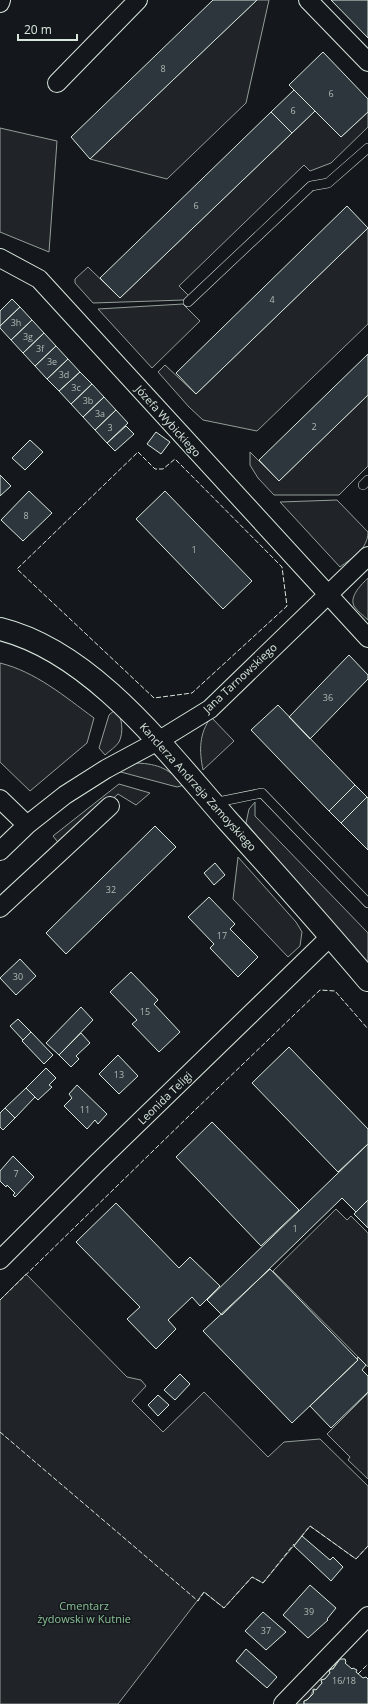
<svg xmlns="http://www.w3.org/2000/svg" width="368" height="1704" font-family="'Open Sans',sans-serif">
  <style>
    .green { fill: #202428; stroke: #939e99 }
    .building { fill: #2c363c; stroke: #d8e6dc }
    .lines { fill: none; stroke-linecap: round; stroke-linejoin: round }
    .service-casing { stroke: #d8e6dc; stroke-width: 10 }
    .minor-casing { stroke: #d8e6dc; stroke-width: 20 }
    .tertiary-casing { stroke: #d8e6dc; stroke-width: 24 }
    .service { stroke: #14181c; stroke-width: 9 }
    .minor { stroke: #14181c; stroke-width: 18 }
    .tertiary { stroke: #14181c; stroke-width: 22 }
    .fence { stroke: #d8e6dc; stroke-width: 1; stroke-dasharray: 5 2; stroke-linecap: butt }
    .labels { text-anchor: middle; stroke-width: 3; stroke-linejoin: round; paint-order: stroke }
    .number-label { font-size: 9px; fill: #adbab4 }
    .street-label { font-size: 11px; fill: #d8e6dc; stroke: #14181c }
    .park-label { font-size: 11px; fill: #8ac095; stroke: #14181c }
  </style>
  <rect width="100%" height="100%" fill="#14181c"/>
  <path class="green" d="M257 0H269L246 103 167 179 90 159Z
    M315 111 341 137 368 112V127L331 163 310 171 304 165 179 286 189 296 184 300 93 303 75 283V279L88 267 120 298Z
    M0 128 57 141 49 252 0 232Z
    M368 228V324L257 431 203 420 189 407 158 372 165 365 196 394Z
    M183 304 200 321 152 368 98 309Z
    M368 395V466L339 495H274L258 478 250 465V452L279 481Z
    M337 500 368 532C368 549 352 558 340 567L280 502Z
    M368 578V620C364 616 357 611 354 606 349 596 362 584 368 578Z
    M0 663C36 672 64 696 94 718L87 743 30 791 0 762Z
    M116 709C122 717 124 732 119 742 116 747 109 751 105 755L99 748 109 715Z
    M211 717 234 741 203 770C199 750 199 734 211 717Z
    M137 763C159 764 169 769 184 785L177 787 117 771 124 767Z
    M119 784 150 793 136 805 118 794 61 846 53 836Z
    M255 802V816L368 933V966L246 823 249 809Z
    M238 857 296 922 302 932 300 946 288 957 233 899Z
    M336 1209 347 1220 351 1216 368 1233V1367L273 1271Z
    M26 1274 127 1377 141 1380 146 1386 132 1401 163 1432 204 1392 268 1457 284 1442 320 1439 368 1486V1546L356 1559 310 1526 263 1583 252 1577 224 1608 204 1592 118 1704H0V1300Z
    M368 1393V1479L348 1460 350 1457 327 1434Z
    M338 1660 333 1669H330V1673L325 1679 321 1680 322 1683 316 1690 313 1689C312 1695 309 1699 304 1701V1704H291Z"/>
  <path class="building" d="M213 0H257L90 159 71 137Z
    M331 0H368V38Z
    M323 52 368 99V112L341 137 289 85Z
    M294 90 315 111 292 133 271 112Z
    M271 112 292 133 120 298 100 278Z
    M347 206 368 228 196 394 176 373Z
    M12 299 20 307 0 326V311Z
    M20 307 32 320 11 340 0 328V326Z
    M32 320 44 333 23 353 11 340Z
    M44 333 56 346 35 366 23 353Z
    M56 346 68 359 47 379 35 366Z
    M368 354V395L279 481 259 460Z
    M68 359 80 372 59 391 47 379Z
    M80 372 92 384 71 404 59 391Z
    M92 384 104 397 83 417 71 404Z
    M104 397 116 410 95 430 83 417Z
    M116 410 128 423 107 443 95 430Z
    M126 426 134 434 115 451 107 443Z
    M156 432 170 442 161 454 147 444Z
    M30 440 43 452 25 470 12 458Z
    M0 475 11 486 0 496Z
    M29 491 52 513 23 541 1 520Z
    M165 491 252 581 223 609 136 519Z
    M349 655 368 675V679L310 739 289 717Z
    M278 705 355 785 329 811 251 730Z
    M355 785 367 797 341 823 329 811Z
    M367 797 368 798V850L341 823Z
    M155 826 176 847 66 954 46 933Z
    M215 863 225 875 214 885 204 873Z
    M209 897 235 924 230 929 258 957 238 977 210 948 214 944 188 917Z
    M20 959 36 976 16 995 0 978Z
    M131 972 158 1000 154 1004 180 1032 159 1052 132 1024 137 1020 110 992Z
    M81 1007 93 1020 59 1055 46 1043Z
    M18 1019 31 1032 23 1040 10 1026Z
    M31 1032 53 1055 44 1064 22 1041Z
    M81 1033 90 1043 76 1056 79 1059 71 1067 59 1055Z
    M289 1047 368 1129V1144L338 1172 252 1083Z
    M118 1055 138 1076 119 1094 99 1074Z
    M46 1068 56 1078 49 1085 52 1087 38 1100 26 1088Z
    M77 1085 107 1114 98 1124 95 1120 87 1129 64 1106 72 1098 69 1094Z
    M26 1088 35 1097 15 1118 5 1108Z
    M5 1108 15 1118 3 1130 0 1127V1113Z
    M212 1122 299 1210 261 1246 176 1157Z
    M368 1144V1200L356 1212 342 1198 222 1315 207 1300Z
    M13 1156 34 1177 15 1197 13 1195 15 1193 7 1185 6 1187 0 1181V1171Z
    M368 1200V1228L354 1214Z
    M116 1203 179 1268 190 1257 220 1286 200 1306 192 1297 168 1320 176 1329 156 1349 127 1319 140 1307 76 1242Z
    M270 1269 358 1360 292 1423 203 1331Z
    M358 1357 366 1365 362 1370 368 1376V1392L331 1428 310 1406 358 1360 357 1359Z
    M180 1374 190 1384 175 1400 164 1390Z
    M158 1395 169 1405 158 1416 148 1405Z
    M302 1536 330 1560 333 1557 343 1567 331 1581 294 1546Z
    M310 1585 336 1608 327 1619 328 1620 308 1638 283 1615Z
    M263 1612 286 1632 266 1650 245 1631Z
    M246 1649 277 1677 267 1688 236 1661Z
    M340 1659H345L346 1662 345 1663 352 1669 353 1668 357 1670 356 1672 363 1678 366 1677 368 1679V1704H304V1701L307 1700 313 1694 314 1689 316 1690 322 1683 321 1680 325 1679 330 1673 329 1671 331 1669H333Z"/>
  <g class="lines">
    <g class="service-casing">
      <path id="service" d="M188 302 311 186 328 183 368 148
        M363 485 368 480
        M213 803 262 793 368 903"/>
    </g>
    <g class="minor-casing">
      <path id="minor" d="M308 0 368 62
        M0 3 1 0
        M57 83 138 0
        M0 258 39 279 368 638
        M0 799 27 825
        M0 851 27 825 65 795 106 769 158 741 210 709 368 556
        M0 908 110 806
        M0 1260 96 1164 331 936
        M283 1704 368 1616"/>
    </g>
    <g class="tertiary-casing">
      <path id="tertiary" d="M0 629C93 652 167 752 228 821 275 873 322 926 368 980"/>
    </g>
    <use href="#service" class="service"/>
    <use href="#minor" class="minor"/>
    <use href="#tertiary" class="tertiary"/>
    <path class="fence" d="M138 452 155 469H163L175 459 282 567 287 606 192 693 154 698 17 569Z
      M0 1300 193 1112 320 990 335 991 368 1029
      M0 1432 198 1601 204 1592 224 1608 252 1577 263 1583 294 1544
      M301 1537 310 1526 356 1559 368 1546
      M358 1674 368 1664"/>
  </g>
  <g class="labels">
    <g class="number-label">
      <text x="163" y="72">8</text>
      <text x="331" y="97">6</text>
      <text x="293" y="114">6</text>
      <text x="196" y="209">6</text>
      <text x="272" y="303">4</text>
      <text x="16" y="326">3h</text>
      <text x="28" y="340">3g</text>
      <text x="40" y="352">3f</text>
      <text x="52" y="365">3e</text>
      <text x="64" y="378">3d</text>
      <text x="76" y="391">3c</text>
      <text x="88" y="404">3b</text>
      <text x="100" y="417">3a</text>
      <text x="314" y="430">2</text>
      <text x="110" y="431">3</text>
      <text x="26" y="519">8</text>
      <text x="194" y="553">1</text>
      <text x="328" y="701">36</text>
      <text x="111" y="893">32</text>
      <text x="222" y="939">17</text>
      <text x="18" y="980">30</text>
      <text x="145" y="1015">15</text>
      <text x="119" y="1078">13</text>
      <text x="85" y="1113">11</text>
      <text x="16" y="1177">7</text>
      <text x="295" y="1232">1</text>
      <text x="309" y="1615">39</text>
      <text x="266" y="1634">37</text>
      <text x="344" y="1684">16/18</text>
    </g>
    <g class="street-label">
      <text transform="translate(168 421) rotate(48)" y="4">Józefa Wybickiego</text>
      <text transform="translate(240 678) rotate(-43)" y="4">Jana Tarnowskiego</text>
      <text transform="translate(198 787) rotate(48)" y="4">Kanclerza Andrzeja Zamoyskiego</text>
      <text transform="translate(165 1098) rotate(-44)" y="4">Leonida Teligi</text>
    </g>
    <g class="park-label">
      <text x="84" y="1610">Cmentarz<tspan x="84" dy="13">żydowski w Kutnie</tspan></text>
    </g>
  </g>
  <path d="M18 34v6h59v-6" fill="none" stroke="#d8e6dc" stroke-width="2"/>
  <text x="24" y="34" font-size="12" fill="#d8e6dc" stroke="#14181c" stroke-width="3" paint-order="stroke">20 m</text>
</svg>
